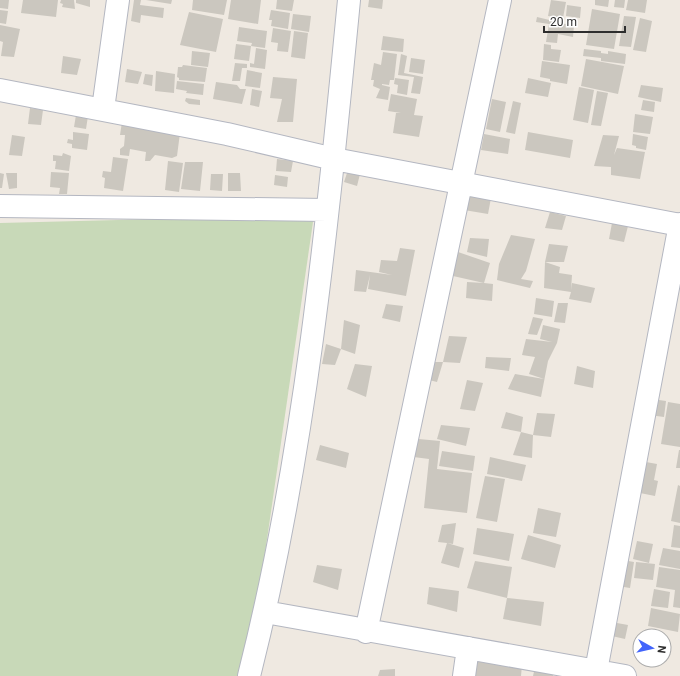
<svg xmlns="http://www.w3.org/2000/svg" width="680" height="676" font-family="Roboto,sans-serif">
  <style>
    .cemetery { fill: #c8d9b8 }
    .building { fill: #cbc7bf }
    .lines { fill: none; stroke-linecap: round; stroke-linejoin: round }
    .street-casing { stroke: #b4b7c1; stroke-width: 24 }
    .street { stroke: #fff; stroke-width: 22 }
  </style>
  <rect width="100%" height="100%" fill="#efe9e1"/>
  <path class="cemetery" d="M314 215 254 629 239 676H0V223Z"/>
  <path class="building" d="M0 0H9L8 9 0 8Z
    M23 0H58L56 17 21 13Z
    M61 0H74L75 9 62 7 63 4 60 3Z
    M76 0H90V7L76 3Z
    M134 0H141L140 5 164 8 163 18 141 15 140 23 131 21Z
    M146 0H172L171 4Z
    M193 0H227L224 15 192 10Z
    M231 0H261L258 24 228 19Z
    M277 0H294L292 11 276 9Z
    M369 0H383L382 9 368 7Z
    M551 0 566 2 563 18 548 16Z
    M595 0H609L608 7 595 5Z
    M615 0H625L624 8 614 7Z
    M628 0H647L645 13 626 10Z
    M567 5 581 7 580 18 566 16Z
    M592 9 620 14 614 49 586 45Z
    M0 10 8 11 6 24 0 23Z
    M271 10 290 13 288 29 271 26 272 20H269Z
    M189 12 223 19 216 52 180 45Z
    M293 14 311 16 309 32 291 29Z
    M624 16 636 17 631 47 619 46Z
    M537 17 574 26 573 37 558 34 557 43 546 42 549 24 536 22Z
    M640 18 652 21 646 52 633 50Z
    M0 25 20 29 14 57 1 56 3 42 0 41Z
    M239 27 267 31 265 48 251 46 252 43 237 41Z
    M273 28 291 31 288 52 277 51 278 43 271 42Z
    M294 31 308 33 305 59 291 57Z
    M383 36 404 39 403 52 381 50Z
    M236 44 251 46 249 61 234 59Z
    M544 44 551 45V49L561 50 559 62 543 60Z
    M256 48 267 50 265 69 250 67V63L254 64Z
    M584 49 601 51V53L608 54V51L626 54 625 64 601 61V58L583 56Z
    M192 51 210 53 208 67 191 65Z
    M383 52 397 54 394 80H390L389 85 382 84V85L390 87 388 100 376 98 380 89 373 86 374 80H371L374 63 381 65Z
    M401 54 407 56 404 73 423 77 420 94 411 93 414 77 398 75Z
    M63 56 81 59 77 75 61 73Z
    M411 58 425 60 423 74 409 72Z
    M586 59 624 66 618 94 581 86Z
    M542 61 570 65 567 84 550 81V79L540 77Z
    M235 63 247 64V68H242L240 81H232Z
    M183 65 207 68 205 82 179 80V78L177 77 178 67H182Z
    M127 69 142 72 138 84 125 82Z
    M247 70 262 73 260 88 245 86Z
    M156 71 175 74 174 93 155 91Z
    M145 74 153 75 152 86 143 84Z
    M273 77 297 79 293 122H277L282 99 270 98Z
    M395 78 409 80 407 95 397 93 398 85 394 84Z
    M528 78 551 83 548 97 525 93Z
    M177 81 204 84 203 95 186 93 187 91 176 89Z
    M216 82 237 85 240 89H246L242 104 213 99Z
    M641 85 663 88 661 102 638 97Z
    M579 87 594 90 588 123 573 120Z
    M252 89 262 91 259 107 250 105Z
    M597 91 608 93 601 126 591 125Z
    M391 94 417 99 414 115 423 116 419 137 393 133 396 113H401L388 111Z
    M186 98 200 100V105L189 104 185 101Z
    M492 99 506 102 500 132 486 129Z
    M643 100 655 102 654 112 641 110Z
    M513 101 521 103 515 134 506 132Z
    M30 108 43 110 41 125 28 124Z
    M635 114 653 117 650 134 633 132Z
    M76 115 88 116 86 129 74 127Z
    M122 122 180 133 177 156 172 158 155 155 150 161H145L146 152 130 149 129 156 120 155V149L124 146 125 135H120Z
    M73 132 89 134 87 150 72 148V144L67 143 68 139 73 140Z
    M528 132 573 140 570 158 525 150Z
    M484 134 510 139 508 154 481 150Z
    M633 134 648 137 646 150 636 148V146L632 145Z
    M12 135 25 137 22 156 9 155Z
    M603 135 619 136 614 155 617 148 645 152 640 179 611 175V167L594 166Z
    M63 153 71 156 69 171 55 169 56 161H53V155L62 156Z
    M113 157 128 159 123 191 104 188 105 178 102 177 103 171 111 172Z
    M277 159 293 161 291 172 276 171Z
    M168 161 183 163 179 192 165 190Z
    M185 162H203L200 191 181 189Z
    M348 170 360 174 357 186 344 182Z
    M51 172 69 173 67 194H59L60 188 50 187Z
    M0 173 4 174 2 188H0Z
    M6 173H17V188L9 189Z
    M228 173H240L241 191H228Z
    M211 174H223L222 191 210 190Z
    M275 175 288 177 287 187 274 185Z
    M468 195 491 198 488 214 464 210Z
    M550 212 566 216 562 230 545 228Z
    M612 223 628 226 624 242 609 239Z
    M511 235 535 239 526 271 521 279 533 281 530 288 497 280 499 264Z
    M470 238 489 239 487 257 467 252Z
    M549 244 568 246 564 262H545Z
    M400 248 415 250 406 296 368 289 370 275 366 292 354 291 356 270 392 275 379 272 381 260 397 261Z
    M458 252 490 263 484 283 493 284 492 301 466 298 467 282 484 283 453 276Z
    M545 262 560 267 559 273 572 275 571 290 572 283 595 288 591 303 569 299 571 292 544 288Z
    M536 298 554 301 552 317 534 314Z
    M558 303H568L565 323 554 322Z
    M386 304 403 306 400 322 382 318Z
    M533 317 543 319 537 335 528 334Z
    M344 320 360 325 355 354 341 349Z
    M543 325 560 329 557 343 548 361 541 397 508 389 515 374 544 379 529 374 535 357 522 355 526 339 552 342 540 339Z
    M449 336 467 337 460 363 443 362 437 382 425 379 429 362H443Z
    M326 344 341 349 335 365 322 364Z
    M486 357 511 358 509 371 485 368Z
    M355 364 372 366 366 397 347 389Z
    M577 366 595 371 593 388 574 384Z
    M467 380 483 383 475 411 460 409Z
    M652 399 666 401 664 417 649 415Z
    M668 402 680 404V447L661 444Z
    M506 412 523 417 521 432 501 428Z
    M537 413 555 414 551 437 533 435 532 458 513 455 521 432 533 435Z
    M441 425 470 428 466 446 437 439Z
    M408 438 440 441 437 469 472 473 467 513 424 508 429 459 406 456Z
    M320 445 349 453 346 468 316 460Z
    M679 450H680V468H676Z
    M442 451 475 456 473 471 439 466Z
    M490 457 526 465 522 481 487 474Z
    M635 460 657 464 654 480 658 481 655 496 630 491Z
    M485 476 505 479 497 522 476 518Z
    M678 485 680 486V523L671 521Z
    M538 508 561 513 556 537 533 533Z
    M456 523 453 544 447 543 464 548 459 568 441 563 447 543 438 542 442 525Z
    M674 525 680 526V548L671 547Z
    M477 528 514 534 509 561 473 554Z
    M528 535 561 545 555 568 521 559Z
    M637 541 653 544 649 563 633 559Z
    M663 548 680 551V569L659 565Z
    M617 559 634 562 630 588 612 585Z
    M475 561 512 567 507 598 467 588Z
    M636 562 655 564 653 580 634 578Z
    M317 565 342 569 338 590 313 582Z
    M659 567 680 570V608L673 607 675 590 656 587Z
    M429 587 459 591 457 612 427 604Z
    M654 589 670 592 668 608 651 606Z
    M507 598 544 602 541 626 503 619Z
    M651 608 680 614 678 632 648 626Z
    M606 621 628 625 625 639 603 634Z
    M497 660 522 665 521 676H472L474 661 496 664Z
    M535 667 554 669 553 676H533Z
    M395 669V676H378L380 670Z"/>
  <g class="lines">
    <g class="street-casing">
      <path id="street" d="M0 90 227 134 334 159 680 225
        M103 109 118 0
        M0 206 327 210
        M265 612 625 676
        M366 632 500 0
        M249 676C305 455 327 227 349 0
        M464 676 468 648
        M595 676 680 224"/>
    </g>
    <use href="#street" class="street"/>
  </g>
  <g transform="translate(652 648) rotate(98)"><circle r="19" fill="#ffffff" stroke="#ababab"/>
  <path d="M0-3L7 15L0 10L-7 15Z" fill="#4264fb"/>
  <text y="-6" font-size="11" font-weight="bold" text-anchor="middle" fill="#2e2e2e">N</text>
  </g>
  <path d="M544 26v6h81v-6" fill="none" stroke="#2e2e2e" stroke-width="2"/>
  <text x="550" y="26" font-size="12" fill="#2e2e2e" stroke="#ffffff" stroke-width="3" paint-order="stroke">20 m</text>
</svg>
